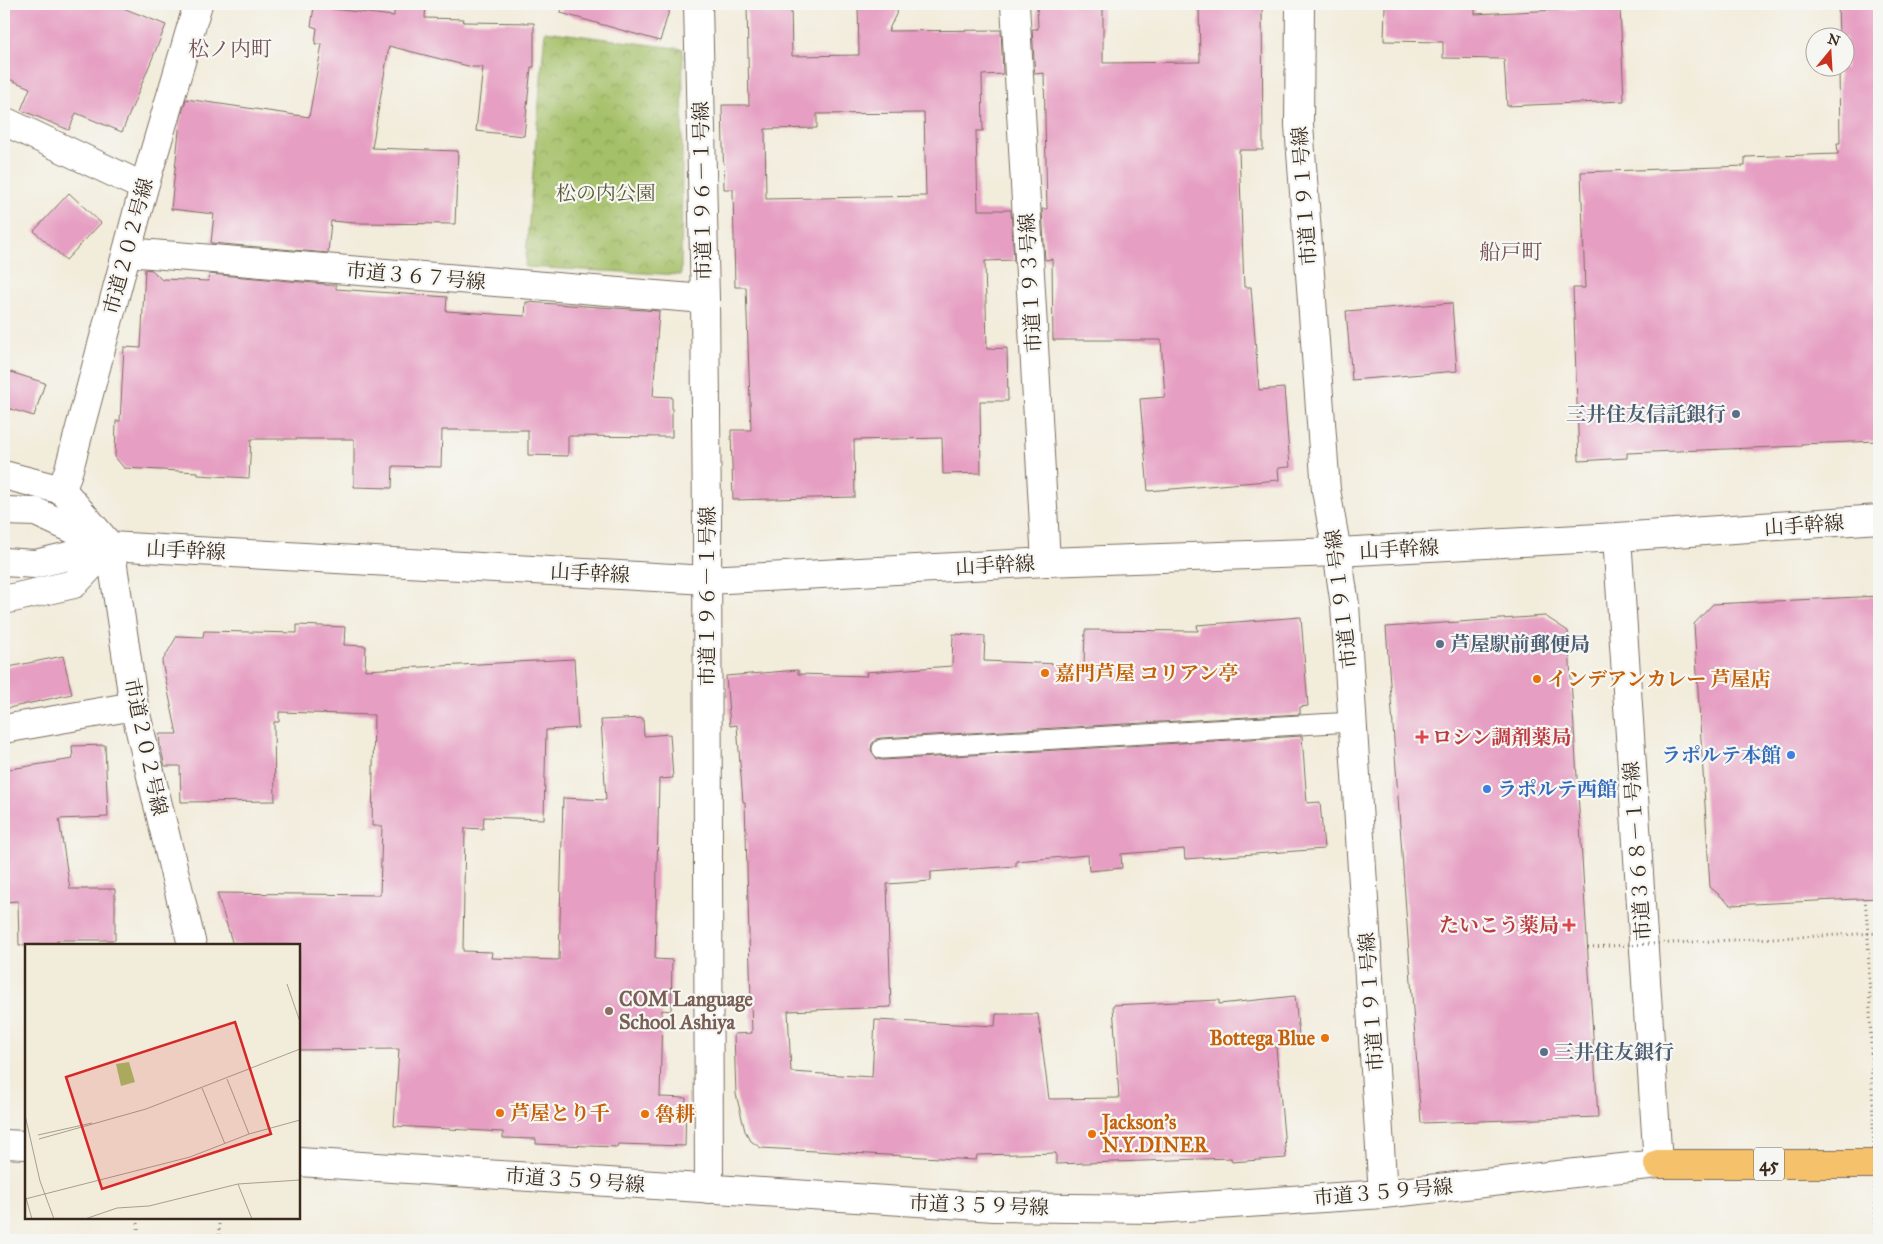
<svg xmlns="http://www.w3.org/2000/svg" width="1883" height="1244" font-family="'IM FELL Great Primer','Noto Serif JP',serif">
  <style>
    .park { fill: url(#park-crowns); stroke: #707542 }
    .building { fill: #e69ec2; fill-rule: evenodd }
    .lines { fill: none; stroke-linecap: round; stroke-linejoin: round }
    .service-casing { stroke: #7b6e60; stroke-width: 21 }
    .minor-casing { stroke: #7b6e60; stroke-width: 30 }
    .tertiary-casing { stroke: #7b6e60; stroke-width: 30 }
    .primary-casing { stroke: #7b6e60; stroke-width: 30 }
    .path { stroke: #7b6e60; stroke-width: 3; stroke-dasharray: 1 4; stroke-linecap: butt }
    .service { stroke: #fff; stroke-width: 19 }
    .minor { stroke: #fff; stroke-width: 28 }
    .tertiary { stroke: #fff; stroke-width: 28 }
    .primary { stroke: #f5c16b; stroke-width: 28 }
    .path-bridge { stroke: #7b6e60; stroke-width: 3; stroke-dasharray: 1 4; stroke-linecap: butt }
    .service-dot { fill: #5c6f8a; stroke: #f6f6f2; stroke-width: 2 }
    .food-dot { fill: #e8710a; stroke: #f6f6f2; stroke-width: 2 }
    .health-dot { fill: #e0444e; stroke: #f6f6f2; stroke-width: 2 }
    .shop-dot { fill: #3f7fe0; stroke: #f6f6f2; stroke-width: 2 }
    .education-dot { fill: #8d6e63; stroke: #f6f6f2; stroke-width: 2 }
    .labels { text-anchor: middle; stroke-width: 4.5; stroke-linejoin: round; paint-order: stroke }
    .shield { fill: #f6f6f2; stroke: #73675e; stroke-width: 1 }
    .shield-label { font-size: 19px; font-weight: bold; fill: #3b2a1e }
    .street-label { font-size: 20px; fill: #3b2a1e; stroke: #f6f6f2 }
    .park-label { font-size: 20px; fill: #5a5734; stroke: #f6f6f2 }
    .service-label { font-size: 20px; font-weight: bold; fill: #4e5e75; stroke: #f6f6f2; text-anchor: start }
    .food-label { font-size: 20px; font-weight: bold; fill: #c56008; stroke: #f6f6f2; text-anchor: start }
    .health-label { font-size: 20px; font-weight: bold; fill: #be3a42; stroke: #f6f6f2; text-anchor: start }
    .shop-label { font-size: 20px; font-weight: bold; fill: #366cbe; stroke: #f6f6f2; text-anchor: end }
    .education-label { font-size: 20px; font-weight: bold; fill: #785e54; stroke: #f6f6f2; text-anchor: start }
    .neighbourhood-label { font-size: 21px; fill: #775357; stroke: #f6f6f2 }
    .inset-road { fill: none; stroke: #a99e8f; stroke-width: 1 }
    .view { fill: #d62828; fill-opacity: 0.15; stroke: #d62828; stroke-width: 2.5 }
    .inset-edge { fill: none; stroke: #3b2a1e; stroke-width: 2.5 }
  </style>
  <defs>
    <pattern id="park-crowns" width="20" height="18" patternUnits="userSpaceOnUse" patternTransform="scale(1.25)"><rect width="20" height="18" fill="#a4c067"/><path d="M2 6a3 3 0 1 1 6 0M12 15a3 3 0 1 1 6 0" fill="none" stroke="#879c54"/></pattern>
  </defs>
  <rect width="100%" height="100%" fill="#f6f6f2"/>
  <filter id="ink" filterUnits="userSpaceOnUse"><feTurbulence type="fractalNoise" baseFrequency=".02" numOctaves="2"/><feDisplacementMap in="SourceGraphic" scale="10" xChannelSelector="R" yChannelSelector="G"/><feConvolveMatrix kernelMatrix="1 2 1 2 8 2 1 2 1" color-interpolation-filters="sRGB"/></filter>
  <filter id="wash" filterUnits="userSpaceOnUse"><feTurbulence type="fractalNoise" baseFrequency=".0096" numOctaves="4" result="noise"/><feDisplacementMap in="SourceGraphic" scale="20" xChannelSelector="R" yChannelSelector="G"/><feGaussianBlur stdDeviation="1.12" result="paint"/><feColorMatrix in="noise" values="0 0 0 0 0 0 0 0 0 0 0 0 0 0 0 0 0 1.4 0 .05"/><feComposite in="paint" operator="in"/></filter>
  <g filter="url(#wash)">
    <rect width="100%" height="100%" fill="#f2ecdb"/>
    <path class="park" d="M545 31 683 49 681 275 525 267Z"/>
    <g id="blocks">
      <path class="building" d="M4 4H113L166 25 122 132 76 113 69 130 21 110 30 88 4 77Z
        M394 4H426L425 18 464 19 463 22 534 23V67H531L524 136 476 131 483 67H472L389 46 372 148 458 151 455 224 355 223 331 221 328 253 211 243 214 214 171 209 180 121 186 99 309 117 322 44H315L317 28 311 26 314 7 394 16Z
        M562 4H671L660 41 561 13Z
        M747 4H791L792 56 859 55 858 4H901L888 31 1001 30 1003 74 982 75 983 131H976L978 210H1011L1014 260 985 261 987 349 1007 348 1008 401H980L981 473 943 474 942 438 854 440 855 497 733 500 731 430H751L746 287H735L733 189H724L722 105H749ZM924 113 926 196 766 199 765 129 817 128V114Z
        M1037 4H1103V63L1200 62 1199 4H1262L1263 150H1239L1244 287H1251L1259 390 1284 388 1290 467 1278 468 1279 480 1148 491 1140 399 1165 397 1161 340H1053L1052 259 1045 260 1042 209H1047L1044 73 1035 74 1032 29H1038Z
        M1838 4H1879V441L1801 444V446L1627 453V458L1579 461 1573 288H1585L1581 172 1745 166V157L1838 154 1837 143H1840L1839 68H1846V38H1839Z
        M1385 5 1475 7V14L1620 7 1624 101 1507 106 1504 59 1443 58V42L1384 41Z
        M69 193 101 223 66 260 34 231Z
        M145 269 152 270 163 281V279L208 281 209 274 325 284V285H336V289L447 297 446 311 525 316 526 302 659 311 653 396 672 397V437L568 436V456L528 455V430H442L441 467 393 466 392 488 354 487V439H251L249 478 198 475V472L124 468 115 457 116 421H120L124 347 141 348Z
        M1452 303 1457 371 1352 380 1346 311Z
        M4 370 45 383 34 416 4 407Z
        M1879 596V898L1731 905 1710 887 1694 624 1713 604Z
        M1545 616 1568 631 1598 1117 1421 1123 1386 627Z
        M1301 617 1308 706 1300 707V714L881 738 876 739 872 744 871 750 877 759 883 760 1302 736 1307 803 1320 802 1324 849 1185 859 1184 849 1121 854 1122 868 1089 871 1088 855 1016 861V866L931 872V881L887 884 891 1007 788 1011 791 1072 872 1077 875 1020 995 1026 996 1014H1038L1049 1099 1119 1098 1113 1005 1219 1000V1004L1295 996 1300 1045 1276 1047 1286 1158 1232 1162 1231 1158 1056 1164V1153L977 1155 976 1160 761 1148 751 1141 745 1131 736 1094 734 1034 752 1033 745 802H743L737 725 730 726 726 676 798 670V674L867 676 866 672 952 666 953 634 985 636 984 661 1084 665 1085 630 1198 631 1197 625Z
        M297 625 345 627 344 645 366 646 365 670 574 659 578 728 546 730 544 819 484 817 483 829 465 828 463 951 492 952 491 958 559 960 563 798 606 800 601 720 643 718 644 736 670 734 673 778 659 779 655 959 672 960 671 1011 662 1010 660 1097 686 1098 685 1146 618 1144 617 1147 536 1144V1139L503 1138V1132L394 1126 399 1049 299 1050V945H233L217 893 380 895 382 826H372L374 715 279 712V722H274L275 801 181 802 180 766H165L160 745 159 734H177L162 662 177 636 203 637 204 631 297 633Z
        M63 656 72 694 4 709V668Z
        M105 745 108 817 59 819 70 889H115V940H57V945H19L18 901 4 902V770L73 759 72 746Z"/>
    </g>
  </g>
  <g filter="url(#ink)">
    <use href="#blocks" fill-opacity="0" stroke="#7b6e60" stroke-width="1"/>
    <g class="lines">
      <g class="service-casing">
        <path id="service" d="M882 749 1353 722"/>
      </g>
      <g class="minor-casing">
        <path id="minor" d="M698 4 705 299 707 521 709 1189
          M1015 4 1046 562
          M1300 4 1299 125 1326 490 1337 552
          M4 121 144 187
          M127 252 705 299
          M4 475 62 490 110 546
          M62 490 69 469 144 187 198 4
          M110 546 134 706 192 945
          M4 600 74 584 110 546
          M4 729 134 706"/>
      </g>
      <g class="tertiary-casing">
        <path id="tertiary" d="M4 511 36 512 110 546
          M1337 552 1345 605 1383 1194
          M4 562 35 564 110 546 707 580 1046 562 1337 552 1617 537 1879 519
          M4 1144 26 1145
          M299 1162 994 1207 1156 1209 1383 1194 1658 1164 1617 537"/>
      </g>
      <g class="primary-casing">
        <path id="primary" d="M1658 1164H1879"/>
      </g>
      <path class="path" d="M138 1218V1240
        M219 1240V1218"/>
      <use href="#service" class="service"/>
      <use href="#minor" class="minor"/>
      <use href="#tertiary" class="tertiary"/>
      <use href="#primary" class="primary"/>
      <path class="path-bridge" d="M1865 898 1868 934 1876 1233
        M1588 947 1879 933"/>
    </g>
  </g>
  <g class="service-dot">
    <circle cx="1736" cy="414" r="5"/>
    <circle cx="1440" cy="644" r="5"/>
    <circle cx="1544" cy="1052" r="5"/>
  </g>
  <g class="food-dot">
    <circle cx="1045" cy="673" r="5"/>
    <circle cx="1537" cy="679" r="5"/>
    <circle cx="1325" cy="1038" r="5"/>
    <circle cx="500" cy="1113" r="5"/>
    <circle cx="645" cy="1114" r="5"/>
    <circle cx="1092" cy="1134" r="5"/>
  </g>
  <g class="health-dot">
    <path d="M1419.5 729.5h5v5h5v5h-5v5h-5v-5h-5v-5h5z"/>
    <path d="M1566.5 917.5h5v5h5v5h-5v5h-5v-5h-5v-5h5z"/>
  </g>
  <g class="shop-dot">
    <circle cx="1791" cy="755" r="5"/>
    <circle cx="1487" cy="789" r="5"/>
  </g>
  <circle class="education-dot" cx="609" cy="1011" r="5"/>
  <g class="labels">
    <rect class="shield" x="1754" y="1147.5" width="30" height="33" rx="4"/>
    <g class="shield-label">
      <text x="1769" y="1171">45</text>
    </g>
    <g class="street-label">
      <text transform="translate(702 191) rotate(-91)" y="7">市道１９６－１号線</text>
      <text transform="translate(1304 196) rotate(-94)" y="7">市道１９１号線</text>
      <text transform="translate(128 246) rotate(-75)" y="7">市道２０２号線</text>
      <text transform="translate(416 276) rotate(5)" y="7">市道３６７号線</text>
      <text transform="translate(1030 283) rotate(-93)" y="7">市道１９３号線</text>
      <text transform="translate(1804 525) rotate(-4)" y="7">山手幹線</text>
      <text transform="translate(1399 549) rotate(-3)" y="7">山手幹線</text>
      <text transform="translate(186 550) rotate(3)" y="7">山手幹線</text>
      <text transform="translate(995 565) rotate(-3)" y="7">山手幹線</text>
      <text transform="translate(590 573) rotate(3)" y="7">山手幹線</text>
      <text transform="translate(707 596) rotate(-90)" y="7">市道１９６－１号線</text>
      <text transform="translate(1341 599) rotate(-97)" y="7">市道１９１号線</text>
      <text transform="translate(146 747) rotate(78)" y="7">市道２０２号線</text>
      <text transform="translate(1637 851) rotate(-94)" y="7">市道３６８－１号線</text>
      <text transform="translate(1371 1002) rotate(-94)" y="7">市道１９１号線</text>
      <text transform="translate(575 1180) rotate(4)" y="7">市道３５９号線</text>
      <text transform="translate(1383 1192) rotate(-5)" y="7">市道３５９号線</text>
      <text transform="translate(979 1205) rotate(2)" y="7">市道３５９号線</text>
    </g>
    <g class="park-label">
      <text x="606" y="200">松の内公園</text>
    </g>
    <g class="service-label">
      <text x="1726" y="421" text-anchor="end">三井住友信託銀行</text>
      <text x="1450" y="651">芦屋駅前郵便局</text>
      <text x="1554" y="1059">三井住友銀行</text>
    </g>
    <g class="food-label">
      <text x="1055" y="680">嘉門芦屋 コリアン亭</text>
      <text x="1547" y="686">インデアンカレー 芦屋店</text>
      <text x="1315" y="1045" text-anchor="end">Bottega Blue</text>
      <text x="510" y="1120">芦屋とり千</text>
      <text x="655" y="1121">魯耕</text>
      <text x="1102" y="1129">Jackson's<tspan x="1102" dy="23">N.Y.DINER</tspan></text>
    </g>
    <g class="health-label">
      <text x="1432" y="744">ロシン調剤薬局</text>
      <text x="1559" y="932" text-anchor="end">たいこう薬局</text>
    </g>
    <g class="shop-label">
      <text x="1781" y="762">ラポルテ本館</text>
      <text x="1497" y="796" text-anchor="start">ラポルテ西館</text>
    </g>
    <g class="education-label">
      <text x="619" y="1006">COM Language<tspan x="619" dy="23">School Ashiya</tspan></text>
    </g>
    <g class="neighbourhood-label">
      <text x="230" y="56">松ノ内町</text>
      <text x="1511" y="259">船戸町</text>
    </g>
  </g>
  <g transform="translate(25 944)">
    <rect width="275" height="275" fill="#f2ecdb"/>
    <path d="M104 118 110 138 96 142 91 120Z" fill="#a4c067"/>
    <path class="inset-road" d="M262 40 275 78M177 144 200 200M0 171 15 237 29 275M224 190 275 176M13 191 67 179M14 195 121 165 275 105M213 240 227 275M1 254 7 275M0 255 165 213 224 190 202 135M60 275 92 264 124 262 213 240 275 236"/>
    <path class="view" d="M210 78 246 190 77 245 41 133Z"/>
    <rect width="275" height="275" class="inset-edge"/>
  </g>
  <rect width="1883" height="1244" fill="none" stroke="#f6f6f2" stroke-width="20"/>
  <g transform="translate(1830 52) rotate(18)"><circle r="24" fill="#f6f6f2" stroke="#aba49d"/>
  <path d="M0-4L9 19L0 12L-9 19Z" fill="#c8321e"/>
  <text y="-8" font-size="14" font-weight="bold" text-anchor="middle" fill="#3b2a1e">N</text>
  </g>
</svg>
